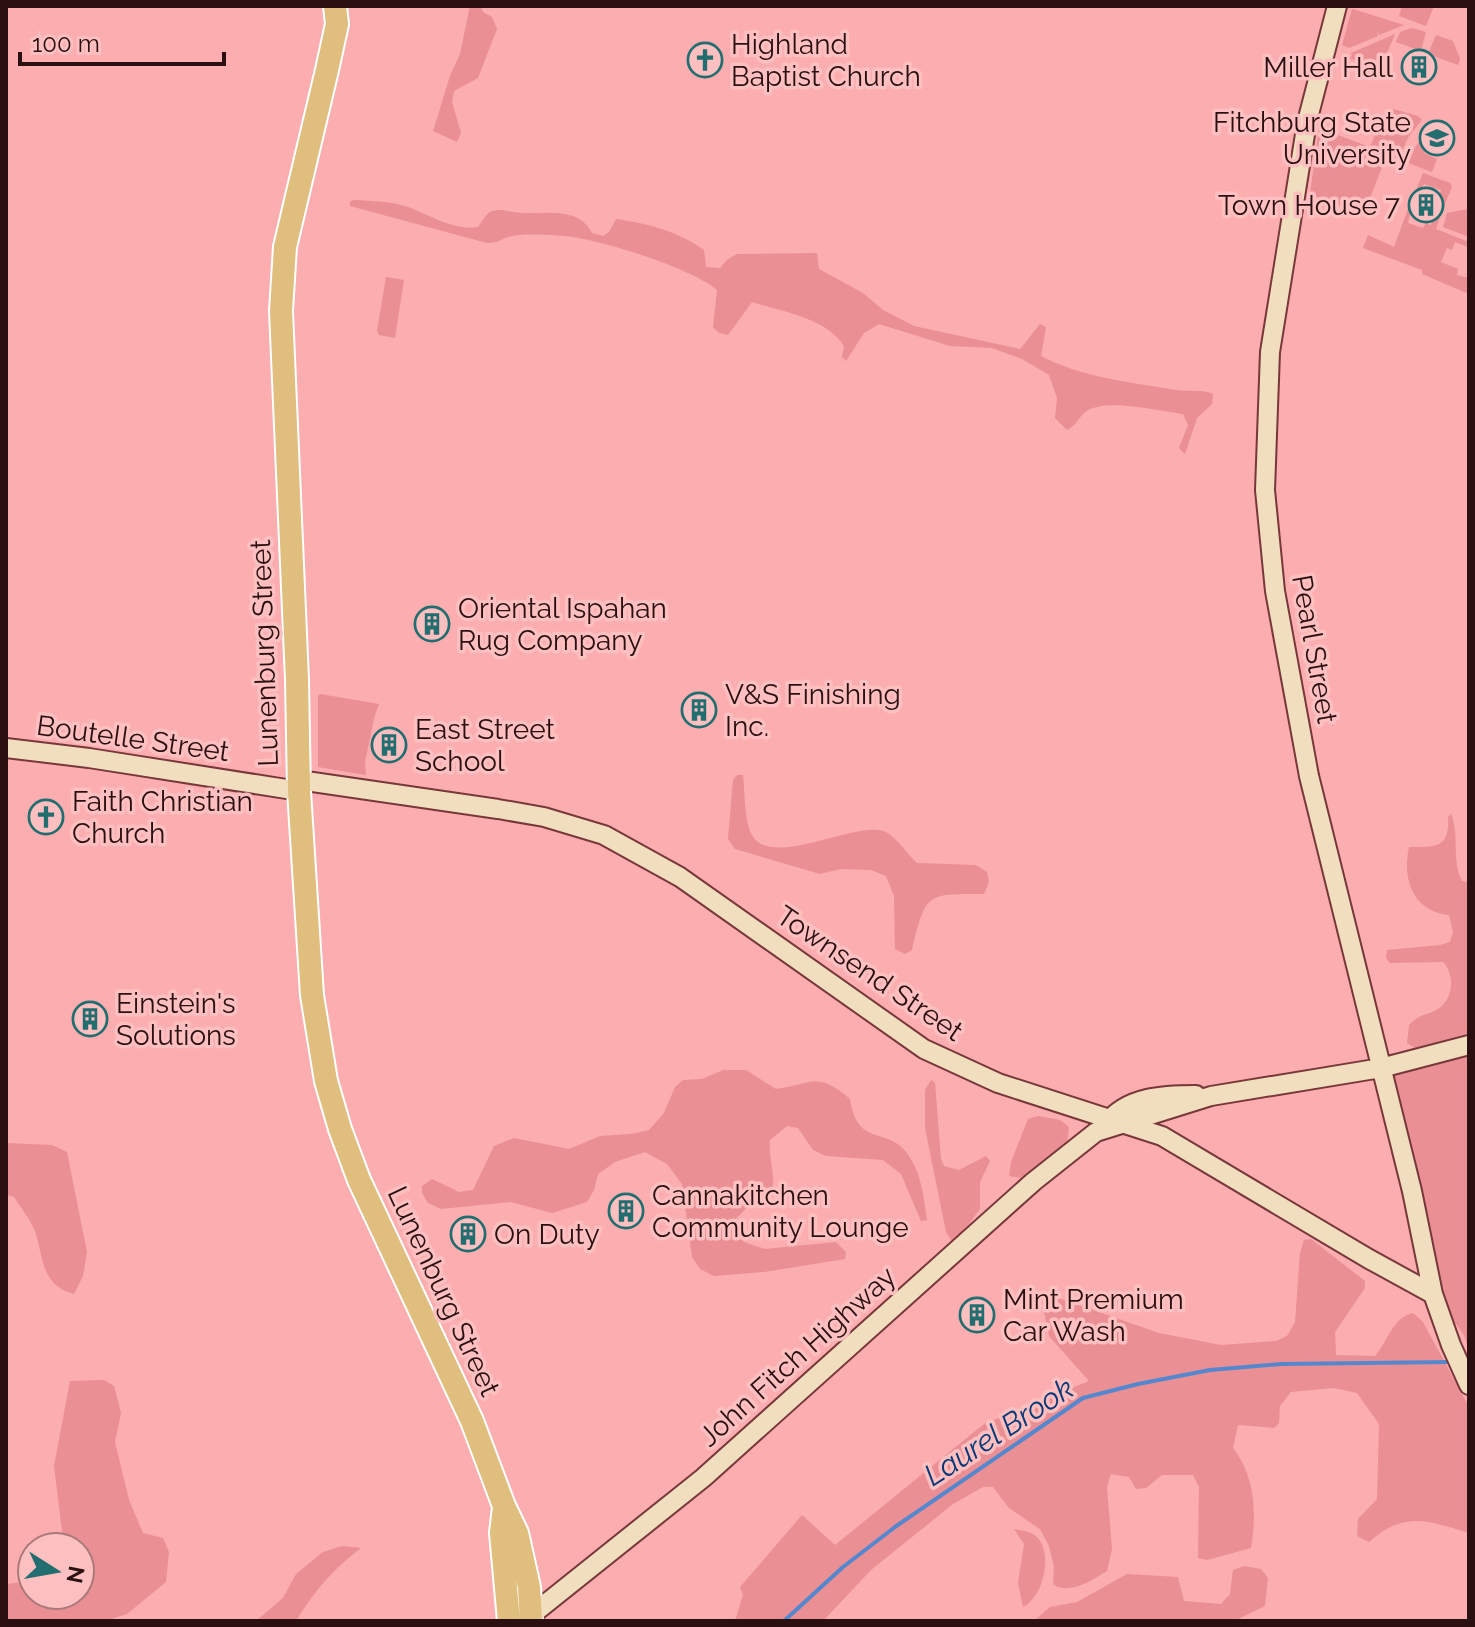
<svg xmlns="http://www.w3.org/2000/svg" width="1475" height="1627" font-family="Raleway,sans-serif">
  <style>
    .green { fill: #ea8f93 }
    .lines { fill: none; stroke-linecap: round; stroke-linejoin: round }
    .stream { stroke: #5587ce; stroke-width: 4 }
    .secondary-casing { stroke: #78373b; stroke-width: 22 }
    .primary-casing { stroke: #fff; stroke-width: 26 }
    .secondary { stroke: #f0debe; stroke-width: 18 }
    .primary { stroke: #e0be7d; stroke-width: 22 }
    .labels { text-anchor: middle; stroke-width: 7; stroke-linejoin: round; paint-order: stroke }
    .poi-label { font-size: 28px; fill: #2b1011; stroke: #febfc0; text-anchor: start }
    .street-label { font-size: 28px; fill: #2b1011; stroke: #febfc0 }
    .water-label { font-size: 30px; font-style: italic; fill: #063878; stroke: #febfc0 }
  </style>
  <rect width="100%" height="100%" fill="#fbadaf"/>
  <path class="green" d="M470 6H481L483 12 492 17 497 29 478 78 454 91 452 102 461 133 457 142 433 131 450 76 460 54Z
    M1402 6H1434L1426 26 1399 16Z
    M1352 9H1353L1404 25 1379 35 1377 31 1378 36 1349 48 1342 45Z
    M1412 28 1426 32 1421 51 1396 42 1400 32Z
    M1395 34 1380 70 1348 58 1352 56 1351 53Z
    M1436 35 1453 41 1460 59 1458 65 1428 54Z
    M1390 108 1418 116 1422 120 1409 136 1397 161 1386 157 1370 198 1380 204 1376 215 1357 208 1350 209 1310 194 1319 128 1370 147 1379 125 1383 126Z
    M1432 122 1448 128 1445 136 1434 132 1432 136 1425 134 1420 146 1426 149 1424 153 1437 159 1432 172 1408 163 1407 160Z
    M1423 173 1450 183 1452 187 1442 211 1437 209 1442 197 1439 196 1441 190 1424 184 1413 198Z
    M353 200C372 201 393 201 411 208 431 216 455 231 478 227 482 222 485 215 490 212 500 207 511 213 522 213 547 214 579 207 592 233L603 236 609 232 616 219C646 223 680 232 704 250L706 267 720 268 728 259 737 254 817 253 819 269 863 293 883 310 914 326 1020 349 1040 324 1046 327 1041 356C1083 378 1130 382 1176 390 1189 392 1202 389 1213 394L1212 404 1197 418 1185 454 1179 448 1188 425 1183 414C1159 411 1105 397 1085 412 1078 418 1077 425 1067 430L1055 418 1057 398 1049 375 1022 359 992 348 950 346 879 324 864 333 846 361 842 357 844 346C827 318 781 311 752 302L728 335 719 333 713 327 717 290C692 268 599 239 565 236 552 235 521 233 509 237 500 239 500 243 487 243L350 206V202Z
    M1409 206 1412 207 1408 223 1423 228 1426 223 1431 225 1435 215 1440 217 1436 229 1469 242 1468 247 1455 242 1452 250 1447 248 1441 262 1458 269 1457 275 1469 278V294L1422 274V270L1363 248 1368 235 1394 247Z
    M1468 209 1469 237 1443 227 1447 213Z
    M386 277 404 280 395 338 379 335 377 331Z
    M320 694 379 704 374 718 365 762 366 775 318 767V696Z
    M737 775H743C745 792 744 815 750 831 766 874 857 818 886 832 897 838 908 855 917 863L976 865 987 872 989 882 984 894C926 894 926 892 912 950L905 954 895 949 894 896 886 876 871 870 841 869 820 874 735 849 728 839 733 780Z
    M1451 814C1460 835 1451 860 1462 881L1469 882V1033L1415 1048 1407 1043 1409 1025C1422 1012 1427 1016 1438 1009 1454 999 1455 974 1443 962L1390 963 1386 958 1387 950 1440 945 1450 942 1453 932 1449 915C1413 911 1402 880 1409 847 1435 847 1450 849 1448 817Z
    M1469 1045V1351L1464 1335 1433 1294 1381 1068Z
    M723 1070H746L776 1089C813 1084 817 1071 850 1099 857 1148 887 1126 907 1153 921 1172 924 1197 927 1220L921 1221 901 1174 883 1160 826 1156 813 1150 798 1128 787 1126 770 1140C768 1157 776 1176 772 1192L754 1200 728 1227 744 1242 765 1249 836 1242 846 1252 845 1259 764 1272 714 1276 700 1269 692 1257 682 1184 667 1164 645 1152 615 1162 598 1174 594 1190 587 1202 552 1213 511 1202 441 1209 428 1203 422 1193V1186L432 1179 459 1192 473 1190 494 1146 514 1138 569 1149 600 1136 631 1134 649 1130 664 1113 675 1087 683 1080 702 1079Z
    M931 1080 935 1083 941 1159 944 1166 959 1170 986 1156 990 1161 980 1182V1209L957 1240H951L946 1232 925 1128V1090Z
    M1038 1116 1060 1120 1069 1127 1067 1143 1021 1178 1009 1176 1011 1162 1028 1119Z
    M6 1143 52 1145 67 1152 87 1252 83 1276 74 1294C41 1285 44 1259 35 1231 30 1219 21 1208 14 1197L6 1195Z
    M1311 1239 1365 1281V1288L1335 1332 1336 1355 1375 1356C1388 1341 1393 1317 1413 1313L1423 1322 1469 1407V1533C1429 1521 1405 1510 1369 1542L1357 1536 1358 1519 1377 1499 1379 1424 1357 1393 1334 1388 1291 1392 1280 1406 1279 1423 1274 1428 1238 1425 1233 1448C1255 1476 1257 1513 1251 1548L1207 1560 1198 1558 1199 1487 1193 1475H1162L1146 1488 1136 1489 1129 1477 1111 1474 1107 1487 1112 1549 1107 1571C1092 1580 1069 1596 1053 1584L1054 1567 1049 1546 1040 1529 1009 1508 993 1487H983L953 1504 871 1570 823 1621H735L743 1595 740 1587 802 1515 835 1545 984 1424 1089 1381 1049 1336 1042 1302 1047 1294 1159 1333 1221 1345 1276 1341 1287 1336 1295 1322 1300 1253 1304 1240Z
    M104 1380 114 1386 121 1413 115 1442 129 1500 143 1533 163 1538 169 1552 166 1582 127 1614 105 1621H6V1584L32 1581V1595H80V1547H64L54 1466 70 1381Z
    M1014 1529C1022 1531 1032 1531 1038 1538 1053 1556 1043 1597 1023 1607L1018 1583 1024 1544Z
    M342 1546 361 1548C333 1569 314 1591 296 1621H256L283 1598 296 1574 323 1552Z
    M1244 1566 1261 1569 1268 1578 1265 1606 1234 1621H1034L1050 1607 1077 1602 1127 1574 1178 1577 1184 1601 1221 1604 1230 1594 1233 1570Z"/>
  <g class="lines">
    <path class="stream" d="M784 1621 843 1567 895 1527 1083 1398 1138 1384 1210 1370 1281 1364 1451 1362"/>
    <g class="secondary-casing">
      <path id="secondary" d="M1337 6 1307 122 1270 352 1265 490 1275 591 1309 776 1412 1191 1433 1294 1451 1345 1469 1385
        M6 748 89 758 299 791
        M299 780 498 809 544 817 604 835 680 877 924 1049 998 1083 1162 1136 1369 1259 1433 1294
        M1106 1124C1127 1096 1164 1095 1196 1095
        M524 1621 703 1478 1033 1182 1096 1132 1211 1096 1381 1068 1469 1045"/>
    </g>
    <g class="primary-casing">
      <path id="primary" d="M335 6 337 24 327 70 285 247 281 311 297 680 299 791 312 995 326 1081 340 1129 359 1180 472 1421 504 1506 517 1533 529 1587 531 1621
        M504 1507 501 1533 509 1621"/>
    </g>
    <use href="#secondary" class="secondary"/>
    <use href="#primary" class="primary"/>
  </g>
  <defs>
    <g id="church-ring" transform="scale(1.8)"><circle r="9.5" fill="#febfc0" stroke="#216d6f" stroke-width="1.5"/><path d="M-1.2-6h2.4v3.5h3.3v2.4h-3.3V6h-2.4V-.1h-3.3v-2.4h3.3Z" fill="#216d6f"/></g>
    <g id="building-ring" transform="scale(1.8)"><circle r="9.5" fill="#febfc0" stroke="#216d6f" stroke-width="1.5"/><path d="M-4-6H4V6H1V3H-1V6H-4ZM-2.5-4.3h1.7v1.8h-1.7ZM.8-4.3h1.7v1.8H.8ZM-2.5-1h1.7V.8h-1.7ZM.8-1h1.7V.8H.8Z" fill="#216d6f"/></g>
    <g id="university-ring" transform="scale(1.8)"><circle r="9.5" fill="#febfc0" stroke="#216d6f" stroke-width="1.5"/><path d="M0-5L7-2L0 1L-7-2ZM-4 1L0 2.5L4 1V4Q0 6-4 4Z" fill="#216d6f"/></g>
  </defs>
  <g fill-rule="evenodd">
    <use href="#church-ring" x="705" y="60"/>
    <use href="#building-ring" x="1419" y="67"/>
    <use href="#university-ring" x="1437" y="138"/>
    <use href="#building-ring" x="1426" y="205"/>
    <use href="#building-ring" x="432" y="624"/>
    <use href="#building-ring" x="699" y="710"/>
    <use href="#building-ring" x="389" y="745"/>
    <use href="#church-ring" x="46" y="817"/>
    <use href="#building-ring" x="90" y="1019"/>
    <use href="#building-ring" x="626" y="1211"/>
    <use href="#building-ring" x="468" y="1234"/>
    <use href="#building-ring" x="977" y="1315"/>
  </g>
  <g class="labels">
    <g class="poi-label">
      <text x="731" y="54">Highland<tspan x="731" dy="32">Baptist Church</tspan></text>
      <text x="1393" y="77" text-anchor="end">Miller Hall</text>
      <text x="1411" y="132" text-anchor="end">Fitchburg State<tspan x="1411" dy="32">University</tspan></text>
      <text x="1400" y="215" text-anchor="end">Town House 7</text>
      <text x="458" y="618">Oriental Ispahan<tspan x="458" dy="32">Rug Company</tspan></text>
      <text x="725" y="704">V&amp;S Finishing<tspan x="725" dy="32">Inc.</tspan></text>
      <text x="415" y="739">East Street<tspan x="415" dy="32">School</tspan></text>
      <text x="72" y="811">Faith Christian<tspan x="72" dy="32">Church</tspan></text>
      <text x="116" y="1013">Einstein's<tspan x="116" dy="32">Solutions</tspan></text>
      <text x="652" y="1205">Cannakitchen<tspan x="652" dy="32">Community Lounge</tspan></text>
      <text x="494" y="1244">On Duty</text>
      <text x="1003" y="1309">Mint Premium<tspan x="1003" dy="32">Car Wash</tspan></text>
    </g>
    <g class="street-label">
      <text transform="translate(1315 649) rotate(80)" y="10">Pearl Street</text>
      <text transform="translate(264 653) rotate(-92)" y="10">Lunenburg Street</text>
      <text transform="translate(133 738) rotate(8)" y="10">Boutelle Street</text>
      <text transform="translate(870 973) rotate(34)" y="10">Townsend Street</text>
      <text transform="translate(444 1291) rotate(65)" y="10">Lunenburg Street</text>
      <text transform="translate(797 1356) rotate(-42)" y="10">John Fitch Highway</text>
    </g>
    <g class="water-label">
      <text transform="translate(999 1432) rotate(-33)" y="10">Laurel Brook</text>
    </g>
  </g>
  <rect width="1475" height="1627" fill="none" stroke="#2b1011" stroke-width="16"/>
  <g transform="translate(56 1571) rotate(101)"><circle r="38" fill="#febfc0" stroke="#aa797a" stroke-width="2"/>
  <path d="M0-6L14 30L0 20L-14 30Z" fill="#216d6f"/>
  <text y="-12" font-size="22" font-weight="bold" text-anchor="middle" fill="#2b1011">N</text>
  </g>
  <path d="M20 52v12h204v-12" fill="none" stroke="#2b1011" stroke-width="4"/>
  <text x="32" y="52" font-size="24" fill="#2b1011" stroke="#febfc0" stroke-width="6" paint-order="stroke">100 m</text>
</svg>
